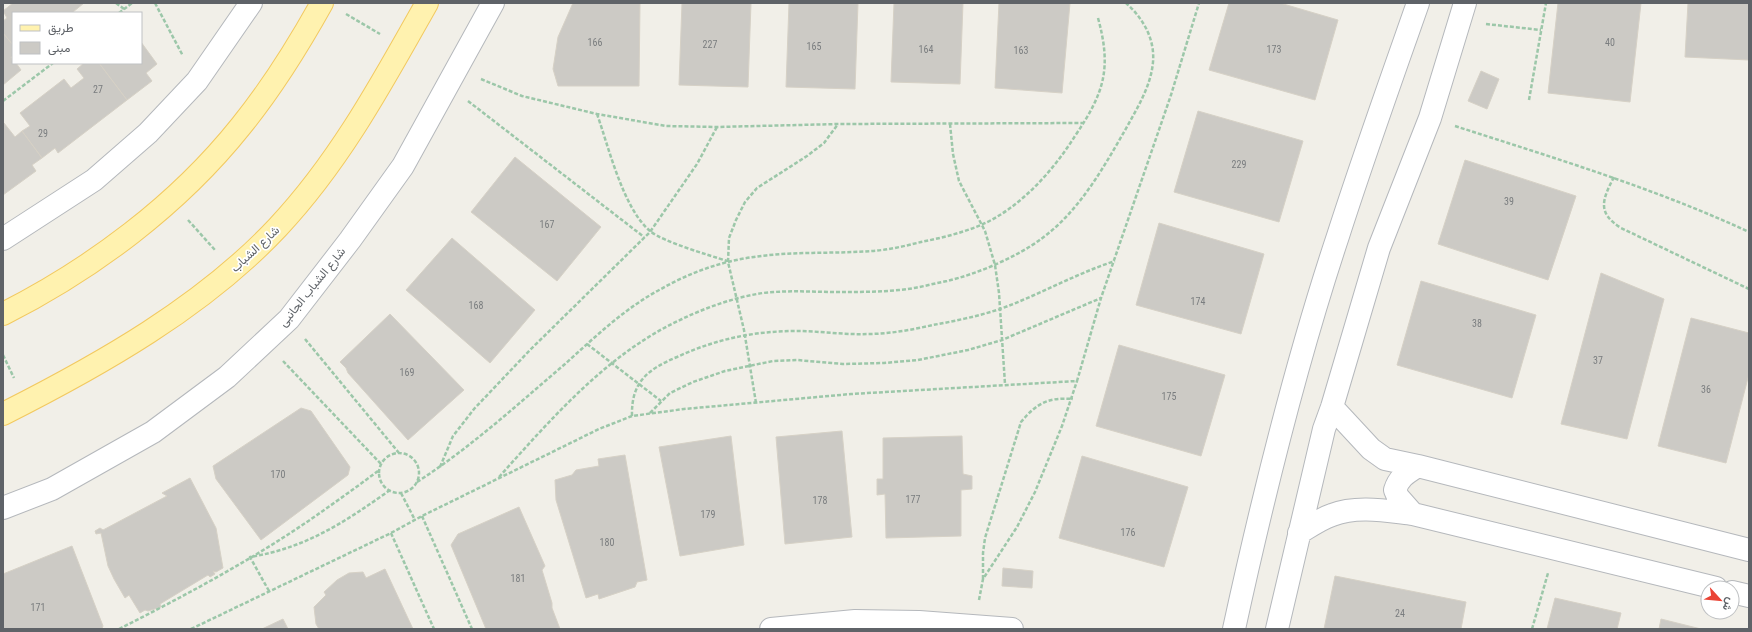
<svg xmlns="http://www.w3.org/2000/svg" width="1752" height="632" font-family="'Roboto Condensed',Vazirmatn,sans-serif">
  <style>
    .building { fill: #cccac5; stroke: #d6d1c6 }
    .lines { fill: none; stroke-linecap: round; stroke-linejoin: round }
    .minor-casing { stroke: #b5b8bc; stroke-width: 24 }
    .major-casing { stroke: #f2c960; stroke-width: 24 }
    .path { stroke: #9cc7a9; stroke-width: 2.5; stroke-dasharray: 4 2; stroke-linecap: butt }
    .minor { stroke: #fff; stroke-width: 22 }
    .major { stroke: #fff2af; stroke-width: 22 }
    .labels { text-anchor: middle; stroke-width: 3.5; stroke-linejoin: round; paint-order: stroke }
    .number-label { font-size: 10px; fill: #7a7d7f }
    .street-label { font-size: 12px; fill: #5f6368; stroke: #fff }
  </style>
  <rect width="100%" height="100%" fill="#f1efe8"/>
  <path class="building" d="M13 3H84L73 12 74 13H13V45L3 33V21L7 18 3 11Z
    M573 3H640L639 86H558L553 69 558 37Z
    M682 3H751L748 87 679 85Z
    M789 3H858L855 89 786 87Z
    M894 3H963L960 84 891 82Z
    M999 3H1070L1062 93 995 88Z
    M1229 3H1280L1338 20 1315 100 1209 70Z
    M1558 3H1641L1630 102 1548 93Z
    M1688 3H1749V60L1685 57Z
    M3 33 13 45V55L11 57 13 63H16L21 70 3 85Z
    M141 42 157 64 146 73 152 81 127 100 99 63H141Z
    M84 63H99L127 100 58 153 55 148 42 158 22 131 30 126 20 113 64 79 71 88 84 78 77 69Z
    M1481 71 1499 79 1487 109 1468 101Z
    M1198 111 1303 141 1279 222 1174 192Z
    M4 123 15 137 22 131 42 158 32 165 36 171 3 195V124Z
    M515 157 601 227 557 281 471 212Z
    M1465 160 1576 196 1548 280 1438 244Z
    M1159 223 1264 254 1241 334 1136 305Z
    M452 238 535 310 490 363 406 290Z
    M1601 273 1664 299 1627 439 1561 424Z
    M1421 281 1536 315 1512 398 1397 365Z
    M390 314 464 390 408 440 348 373 346 368 340 362Z
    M1691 318 1749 333V374L1726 463 1658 446Z
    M1119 345 1225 375 1201 456 1096 426Z
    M301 408 311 411 350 467 348 475 261 540 216 479 213 466Z
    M842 431 852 537 785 544 776 437Z
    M731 436 744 545 680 556 659 447Z
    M962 436 963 474 972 476V489L961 490V536L886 538 885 494 877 495V479H883V438Z
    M625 455 647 580 637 582 635 587 599 599 598 594 586 598 556 500 555 480 572 475 576 470 599 466 598 459Z
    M1082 456 1188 487 1164 567 1059 538Z
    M190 478 216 528 223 568 216 572 213 571 215 574 210 577 208 575 160 604 161 607 148 611 145 610 140 613 129 595 125 598 114 579 108 566 101 533 96 534 95 531 100 528 103 530 167 496 162 493Z
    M519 507 545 566 542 570 552 603V608L560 629H486L451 545 458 534Z
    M72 546 103 626 102 629H3V574Z
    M1003 568 1033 571 1032 588 1002 586Z
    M385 569 413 629H319L316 624 314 607 326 595 324 592 337 580 349 573 363 572 366 578Z
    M1335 576 1466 602 1461 629H1324Z
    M1555 598 1621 613 1617 629H1547Z
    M283 619 288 629H262Z
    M1661 619 1701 629H1659Z"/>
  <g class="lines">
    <g class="minor-casing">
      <path id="minor" d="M3 239 94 180 148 133 197 81 251 3
        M1332 407 1371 449 1385 459 1418 466 1749 550
        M3 508 52 489 153 432 227 377 289 319 350 240 403 166 493 3
        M1413 514 1398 497 1395 490C1399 477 1407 473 1418 466
        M1299 533C1309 527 1320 519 1332 515 1357 505 1387 511 1413 514L1716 588
        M1732 592 1749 596
        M771 629 855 621 919 622 1012 629
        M1234 629C1263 496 1295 365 1338 236 1363 158 1391 80 1418 3
        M1277 629 1324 429 1332 407 1379 248 1430 118 1465 3"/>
    </g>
    <g class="major-casing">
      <path id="major" d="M3 314C92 269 178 205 241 126 272 88 298 46 322 3
        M3 414C100 365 203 307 278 227 340 161 383 81 427 3"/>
    </g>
    <path class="path" d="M116 3 124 9
      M155 3 183 56
      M119 13 132 3
      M346 14 380 34
      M1486 24 1541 30
      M481 79 522 96 597 114 666 126 717 127 838 124 1084 123
      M1529 100 1546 3
      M3 101 53 63
      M468 101 644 237
      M597 114C609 148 623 208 650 231 663 242 709 255 727 261
      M950 124 953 154 959 181 985 231 995 265 999 293 1005 384
      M1455 126C1554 158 1654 188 1749 232
      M1614 177C1602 200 1597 213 1621 228L1749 289
      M188 220 215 250
      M305 339 399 453
      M587 344 661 401
      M3 355 14 378
      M283 361 381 464
      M756 403 744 330 728 262 729 238 736 220 745 202 757 188 807 156 824 143 838 124
      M650 413 670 393 693 382 725 371 773 361 797 360 843 364 884 363 918 360 968 350 1002 340 1101 298
      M632 416C631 382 648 369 677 357 716 339 754 331 797 331 820 331 844 335 867 334 889 334 911 330 933 325 955 321 979 316 1000 309 1039 295 1075 274 1115 261
      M379 473a20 20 0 1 1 40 0a20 20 0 1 1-40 0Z
      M440 467 453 436 474 409 530 350 650 232 697 164 717 127
      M499 477C553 417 608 353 682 319 707 307 736 297 763 293 789 290 814 292 840 292 859 292 879 292 899 290 915 289 931 284 947 281 977 274 1017 257 1041 239 1080 211 1105 165 1128 125 1139 105 1151 85 1153 62 1155 39 1143 18 1126 3
      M417 482C470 448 517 405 565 364 595 337 625 308 661 289 689 273 722 261 754 257 793 251 833 254 872 251 888 250 905 246 921 242 941 238 962 233 981 225 1020 208 1053 171 1075 136 1104 93 1112 69 1098 18
      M401 493 415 520
      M422 516 472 629
      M391 533 434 629
      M983 579V553L985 538 1021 422C1037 403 1048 397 1073 399
      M269 591 250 557C306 548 345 522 390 490
      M979 600 983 579 1017 527 1035 492 1062 426 1077 381
      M119 629C186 595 254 559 317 515 337 501 358 486 378 471
      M191 629 391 533 422 516 599 429 632 416 684 409 851 394 1077 381 1101 298 1171 95 1199 3
      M1532 629 1548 573"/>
    <use href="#minor" class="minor"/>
    <use href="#major" class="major"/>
  </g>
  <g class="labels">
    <g class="number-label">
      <text x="595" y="46">166</text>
      <text x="1610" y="46">40</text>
      <text x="710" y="48">227</text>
      <text x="814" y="50">165</text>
      <text x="926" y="53">164</text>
      <text x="1274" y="53">173</text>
      <text x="1021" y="54">163</text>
      <text x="98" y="93">27</text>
      <text x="43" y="137">29</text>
      <text x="1239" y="168">229</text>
      <text x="1509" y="205">39</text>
      <text x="547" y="228">167</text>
      <text x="1198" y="305">174</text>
      <text x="476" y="309">168</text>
      <text x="1477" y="327">38</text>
      <text x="1598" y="364">37</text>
      <text x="407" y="376">169</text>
      <text x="1706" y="393">36</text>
      <text x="1169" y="400">175</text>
      <text x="278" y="478">170</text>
      <text x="913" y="503">177</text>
      <text x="820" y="504">178</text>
      <text x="708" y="518">179</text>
      <text x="1128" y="536">176</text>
      <text x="607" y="546">180</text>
      <text x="518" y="582">181</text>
      <text x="38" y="611">171</text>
      <text x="1400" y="617">24</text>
    </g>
    <g class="street-label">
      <text transform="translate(255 249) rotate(-43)" y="4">شارع الشباب</text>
      <text transform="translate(312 287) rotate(-51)" y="4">شارع الشباب الجانبى</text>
    </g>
  </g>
  <rect width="1752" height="632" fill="none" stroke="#5f6368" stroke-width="8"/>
  <rect x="12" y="12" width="130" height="52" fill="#ffffff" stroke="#bfc1c3"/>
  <rect x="20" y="25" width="20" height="6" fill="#fff2af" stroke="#bfc1c3"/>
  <text x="48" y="32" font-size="12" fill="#5f6368">طريق</text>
  <rect x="20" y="42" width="20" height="12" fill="#cccac5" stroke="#bfc1c3"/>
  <text x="48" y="52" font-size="12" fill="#5f6368">مبنى</text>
  <g transform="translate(1720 600) rotate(117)"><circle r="19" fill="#ffffff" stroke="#bfc1c3"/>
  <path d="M0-3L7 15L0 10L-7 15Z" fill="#ea4335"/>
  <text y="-6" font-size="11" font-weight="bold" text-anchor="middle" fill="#5f6368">ش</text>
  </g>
</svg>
